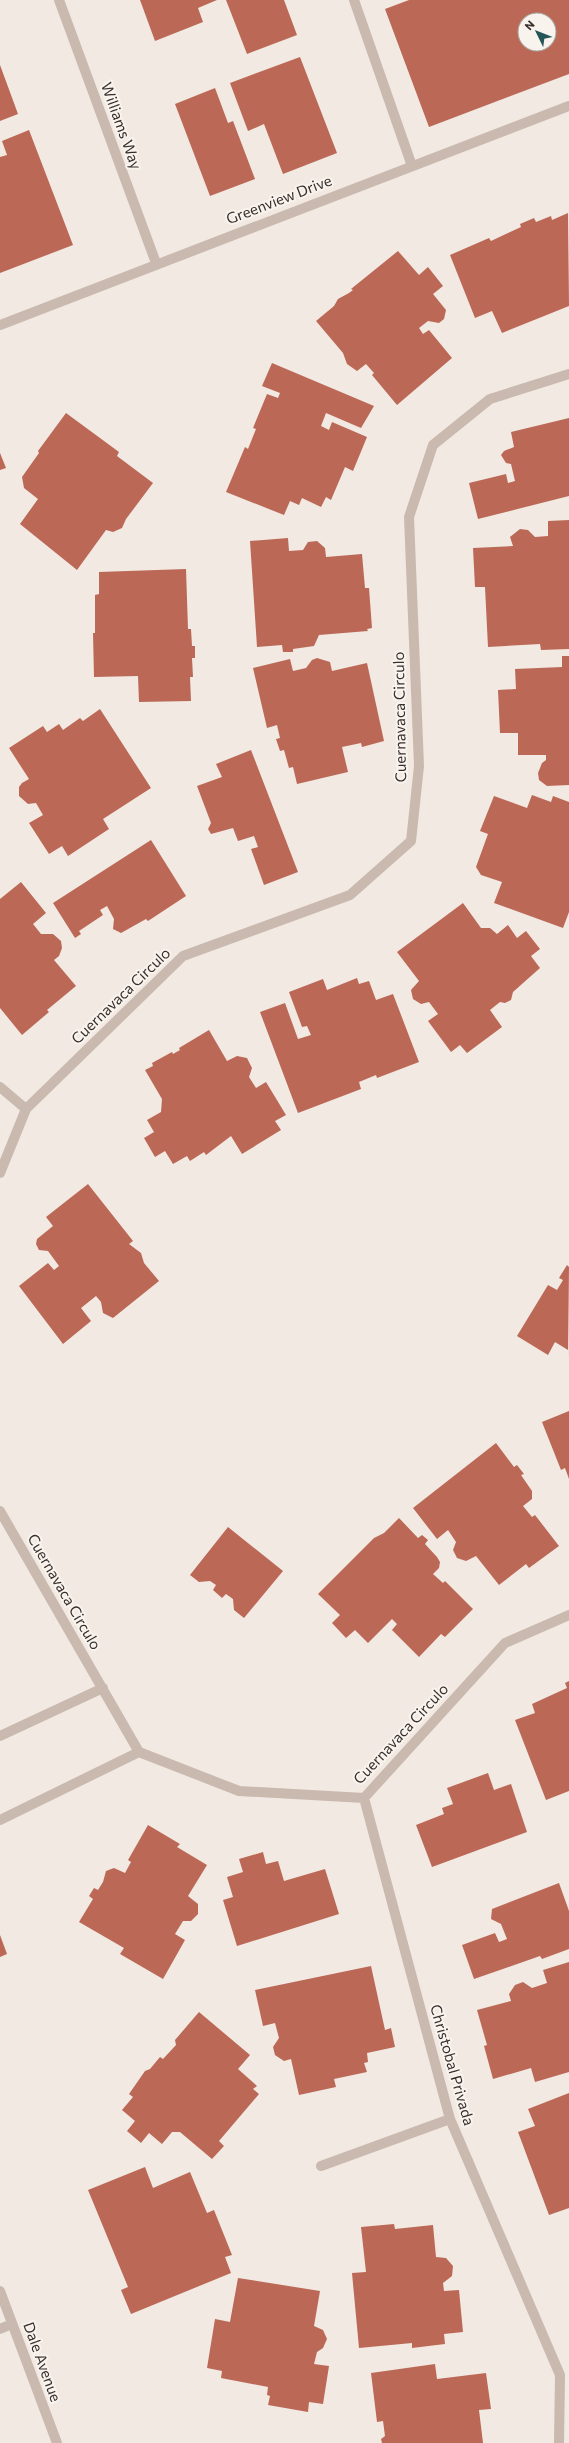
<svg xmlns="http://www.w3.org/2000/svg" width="569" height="2443" font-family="Commissioner,sans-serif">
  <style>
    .building { fill: #bb6856; fill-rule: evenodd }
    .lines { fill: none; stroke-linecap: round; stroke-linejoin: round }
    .minor { stroke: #c9b9ae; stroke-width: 10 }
    .labels { text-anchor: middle; stroke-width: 4; stroke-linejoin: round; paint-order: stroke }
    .street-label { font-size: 15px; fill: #382f2c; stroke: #f9f3ee }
  </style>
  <rect width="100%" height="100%" fill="#f2e9e2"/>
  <path class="building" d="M140 0H217L198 8 203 22 155 41Z
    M226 0H284L297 35 247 54Z
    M409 0H569V74L429 127 385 9ZM525 20H549V44H525Z
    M300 57 337 153 283 174 264 124 248 131 230 83Z
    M0 65 18 114 0 121Z
    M215 88 228 123 233 121 255 179 210 196 175 104Z
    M29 130 73 245 0 273V157L7 155 2 141Z
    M568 213 569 306 502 333 492 311 475 318 450 255 489 238 491 241 508 233 521 227 520 224 534 218 536 222 551 216 552 220Z
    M398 251 419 275 428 267 443 286 433 294 446 310 444 319 439 323 428 321 419 328 423 334 429 330 452 358 397 405 372 375 374 373 366 364 357 371 347 364 343 353 316 321 334 306 338 299 349 293 353 290 351 289Z
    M272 363 374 406 361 428 326 413 321 426 329 430 332 422 367 437 353 471 345 467 331 500 326 497 321 507 302 498 299 505 290 501 284 515 226 492 245 447 248 449 256 429 253 428 267 394 278 398 280 393 262 386Z
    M66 413 119 452 117 456 153 483 126 519 122 528 113 532 106 530 77 570 20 524 38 499 24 488 22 477 39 453 38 451Z
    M569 418V496L478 519 469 483 506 474 508 483 515 481 511 464 506 463 501 455 504 451 514 447 511 432Z
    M0 453 6 468 0 470Z
    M569 520V649L541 650 540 644 488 647 485 587H475L473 548 513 546 510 537 520 529 528 530 535 537 548 536V521Z
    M288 538 289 551 303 550 308 542 317 541 325 548 326 557 362 554 365 588H369L372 628 367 629 368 631 319 635 314 646 293 649V652H283L282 645 257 647 250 541Z
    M186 569 188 629H191L192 646H195V658H192L193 677H190L191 701 139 702 138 676 94 677 93 633H95V595L99 594V572Z
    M562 656H569V785L547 786 539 780 538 773 542 763 546 760V755H518V733H500L498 690 516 689 515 669 562 667Z
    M317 658 330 662 332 671 367 663 384 741 362 747 361 743 342 747 348 772 297 784 293 767 289 768 284 750 280 751 276 739 280 738 277 725 267 728 253 668 290 659 293 671 306 668 312 660Z
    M100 709 151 788 103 819 109 829 68 856 62 846 49 854 29 823 43 815 36 803 28 804 19 796V787L22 783 29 779 9 748 43 726 47 732 59 724 63 730 80 718 83 721Z
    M251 750 298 872 264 885 251 849 258 847 254 836 238 841 233 828 211 834 208 829 211 823 197 786 222 777 216 764Z
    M532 795 551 802 553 796 569 802V912L563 928 494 903 502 882 481 875 476 867 488 834 480 831 494 796 527 808Z
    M151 840 186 896 148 921 146 919 121 933 113 929 114 919 107 906 100 910 103 915 79 931 81 934 75 938 53 903Z
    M21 882 46 913 33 924 41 934H53L61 941 62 948 59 956 54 960 76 986 47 1010 49 1012 22 1035 0 1008V899Z
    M463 903 481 928H490L497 934 508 925 517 938 526 931 540 949 531 956 540 968 513 992 511 1000 505 1003 500 1002 490 1010 502 1027 467 1053 460 1045 451 1052 428 1021 438 1014 429 1002 421 1004 413 999 411 990 419 981 397 952Z
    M357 978 359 984 369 981 376 1000 393 994 419 1062 377 1078 376 1075 359 1082 361 1089 298 1113 260 1012 285 1003 298 1039 311 1035 307 1026 302 1027 289 992 323 979 327 990Z
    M209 1030 227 1061 237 1056 247 1058 252 1068 249 1077 256 1088 266 1082 286 1115 275 1121 281 1130 242 1154 231 1136 206 1155 204 1152 190 1161 187 1156 173 1164 165 1151 155 1157 144 1138 154 1132 147 1120 161 1112 162 1099 145 1070 153 1066 152 1063 172 1052 173 1054 180 1050 179 1048Z
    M88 1184 133 1241 129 1244 141 1253 144 1263 159 1281 113 1318 103 1313 101 1302 96 1296 81 1308 91 1321 63 1344 19 1286 48 1263 54 1270 59 1266 48 1251 39 1250 36 1244 37 1239 53 1226 46 1217Z
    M567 1265 569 1267 568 1358V1350L555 1342 548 1355 517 1336 548 1285 557 1290 563 1280 559 1278Z
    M569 1411V1479L565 1468 561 1470 542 1422Z
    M496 1443 514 1467 517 1465 524 1474 521 1475 532 1491V1499L523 1506 532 1517 535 1515 559 1546 529 1568 526 1564 499 1585 476 1556 466 1561 457 1558 453 1550 456 1542 448 1530 437 1539 413 1508Z
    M399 1518 418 1538 422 1535 428 1540 425 1544 437 1557 440 1562 439 1568 433 1574 443 1583 445 1581 473 1609 445 1637 441 1634 419 1657 392 1630 397 1624 392 1619 368 1643 355 1630 346 1638 332 1623 340 1615 318 1594 374 1538 384 1533Z
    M228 1527 283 1571 244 1618 234 1610 233 1599 226 1594 222 1598 213 1590 216 1585 210 1581 199 1582 190 1575Z
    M569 1681V1791L546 1800 515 1720 535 1713 532 1704 567 1688 565 1683Z
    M488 1773 494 1790 511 1784 527 1832 432 1867 416 1825 444 1814 442 1808 453 1804 447 1788Z
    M148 1825 180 1844 177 1847 207 1865 188 1896 198 1904V1914L191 1921H183L175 1934 185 1940 163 1979 120 1954 124 1948 79 1922 93 1899 89 1896 94 1888 98 1890 103 1882 106 1871 114 1868 125 1873 131 1862 128 1860Z
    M263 1852 266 1864 278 1861 284 1881 325 1869 339 1914 237 1946 223 1900 233 1897 227 1877 243 1872 239 1859Z
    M559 1883 569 1911V1949L542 1959 540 1956 474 1979 462 1945 495 1933 499 1942 507 1939 501 1924 491 1919 492 1909Z
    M0 1935 7 1954 0 1957Z
    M569 1962V2072L535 2082 531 2068 493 2079 484 2046 487 2045 477 2010 511 2001 509 1994 515 1985 523 1982 532 1988 547 1983 543 1970Z
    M371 1966 385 2030 391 2028 395 2047 367 2053 368 2062 364 2063 367 2072 334 2079 336 2087 299 2095 291 2059 284 2061 275 2055 273 2047 279 2038 275 2023 263 2026 255 1990Z
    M199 2012 250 2055 238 2069 257 2086 253 2089 259 2094 219 2141 224 2146 212 2159 180 2132H172L162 2144 149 2133 141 2143 127 2131 135 2121 122 2110 133 2097 129 2094 145 2071 150 2069 160 2057 163 2059 176 2045 175 2040Z
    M569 2093V2208L549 2215 518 2132 535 2126 528 2109Z
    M145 2167 153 2188 190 2172 207 2213 214 2210 232 2255 225 2257 231 2273 131 2314 121 2290 128 2287 88 2190Z
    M394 2224 395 2229 433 2225 436 2257 446 2258 453 2266 452 2276 443 2283 444 2291 459 2290 463 2332 444 2334 445 2344 412 2348V2343L359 2348 352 2273 366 2272 361 2227Z
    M238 2278 320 2291 314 2326 323 2330 327 2339 323 2348 317 2352 314 2364 329 2366 323 2404 309 2402 308 2412 268 2405 270 2396 267 2395 268 2387 221 2378 222 2371 207 2368 215 2319 230 2322Z
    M435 2364 437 2379 486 2373 491 2409 479 2410 483 2443H382L381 2439 385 2436 383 2421 377 2422 371 2373Z"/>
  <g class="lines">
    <path class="minor" d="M59 0 156 263
      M354 0 412 166
      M0 325 569 106
      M0 1087 26 1109
      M0 1173 26 1109 183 956 350 895 411 841 419 766 409 517 433 445 490 399 569 374
      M0 1511 139 1752 239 1791 364 1798 505 1643 569 1615
      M0 1736 103 1688
      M364 1798 450 2119 560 2375 559 2443
      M0 1820 139 1752
      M321 2166 450 2119
      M0 2291 57 2443
      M0 2329 12 2324"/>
  </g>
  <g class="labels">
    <g class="street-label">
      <text transform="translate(121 126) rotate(70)" y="5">Williams Way</text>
      <text transform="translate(279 200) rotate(-21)" y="5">Greenview Drive</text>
      <text transform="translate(400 717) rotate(-91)" y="5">Cuernavaca Circulo</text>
      <text transform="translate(121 996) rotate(-44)" y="5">Cuernavaca Circulo</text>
      <text transform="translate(64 1592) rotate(60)" y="5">Cuernavaca Circulo</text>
      <text transform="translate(401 1734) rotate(-47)" y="5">Cuernavaca Circulo</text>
      <text transform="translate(452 2065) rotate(74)" y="5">Christobal Privada</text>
      <text transform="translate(42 2362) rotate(70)" y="5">Dale Avenue</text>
    </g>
  </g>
  <g transform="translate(537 32) rotate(313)"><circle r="19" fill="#f9f3ee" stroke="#aca5a0"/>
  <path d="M0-3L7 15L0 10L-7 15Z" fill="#255657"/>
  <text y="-6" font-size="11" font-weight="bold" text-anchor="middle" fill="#382f2c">N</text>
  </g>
</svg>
